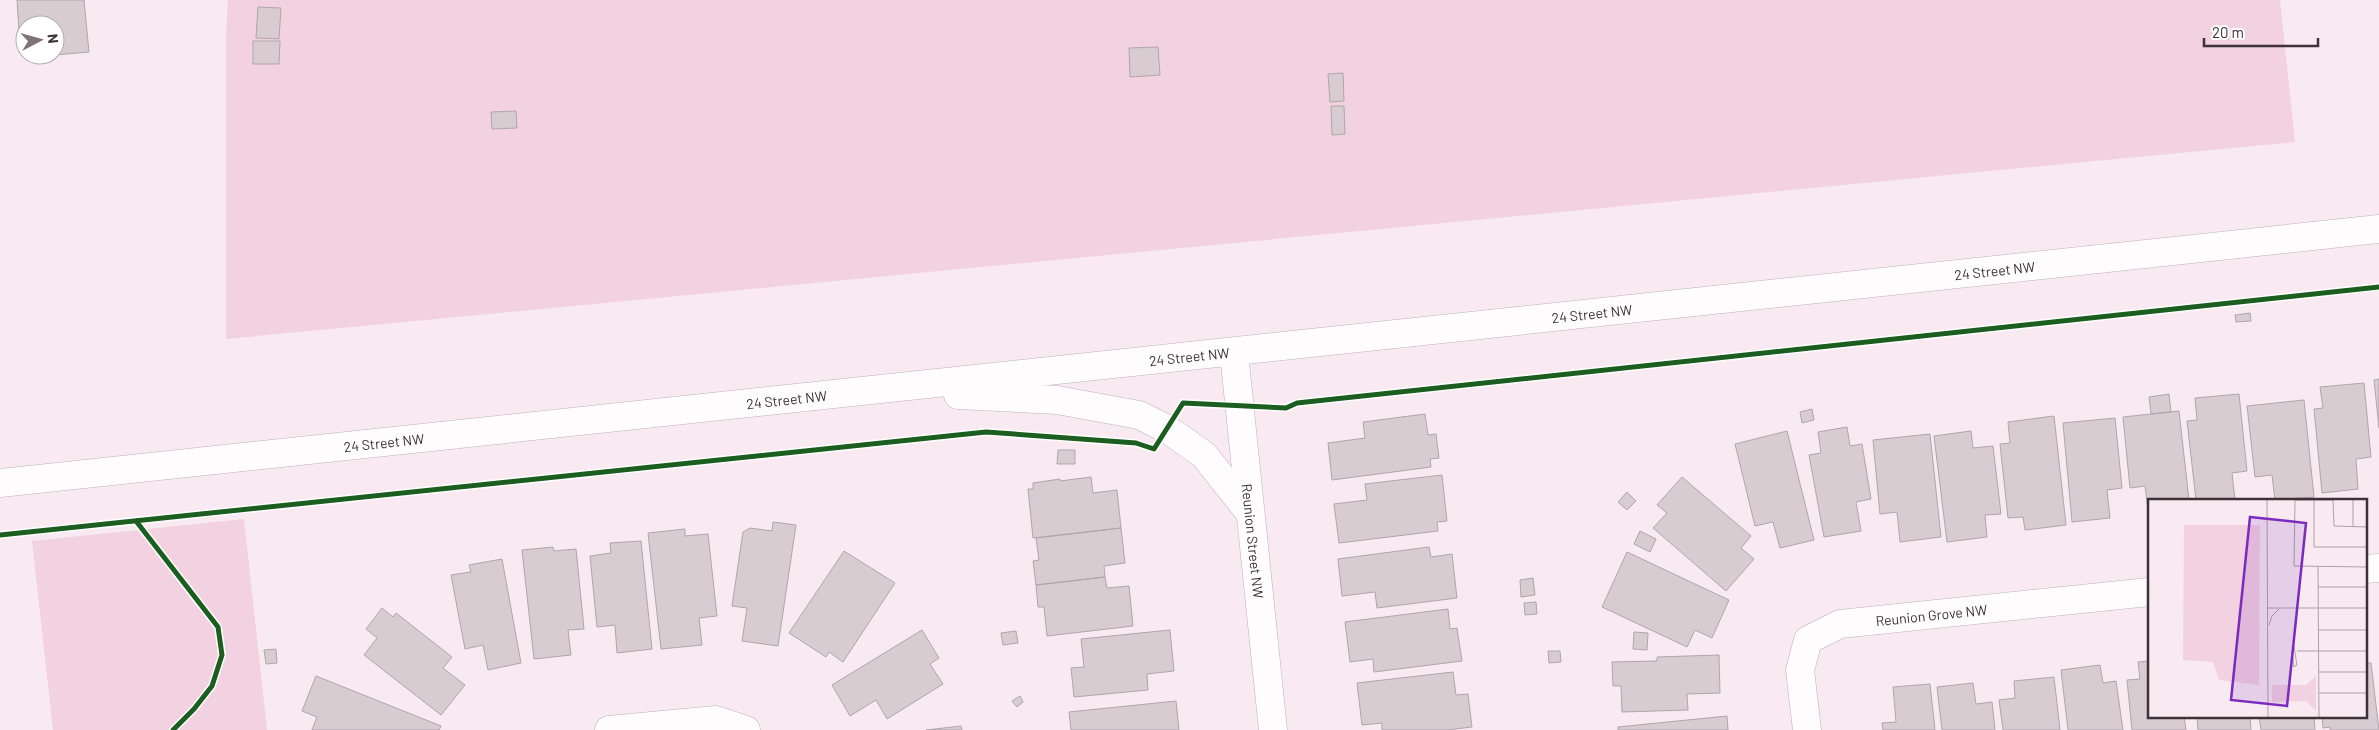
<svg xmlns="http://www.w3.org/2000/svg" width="2379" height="730" font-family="Barlow,sans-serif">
<rect width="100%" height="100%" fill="#f8eaf0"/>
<!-- green -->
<path fill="#f2d2e0" d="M228,0h2052l15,142 -2069,197v-304z
M244,519l23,211h-214l-21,-189z"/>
<!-- building -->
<path fill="#d8ccd1" stroke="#b0a5aa" d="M17,0h67l5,52 -34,3v-30h-30v20l-5,1z
M258,7l23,1 -2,31 -23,-1z
M253,41h27l-1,23h-26z
M1158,47l2,28 -30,2 -1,-29z
M1343,73l1,28 -14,1 -2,-28z
M1331,106h13l1,28 -13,1z
M516,111l1,17 -25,1 -1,-17z
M2250,313l1,8 -15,1 -1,-7z
M2379,379v49l-5,-48z
M2364,383l7,74 -15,2 2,30 -36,4 -8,-84 9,-1 -3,-21z
M2169,394l2,18 -20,2 -2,-17z
M2239,394l8,77 -15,2 3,27h-39l-9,-79 10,-1 -2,-22z
M2304,400l10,97 -39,3 -3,-25 -17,2 -8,-71z
M1812,409l2,11 -12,3 -2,-11z
M2179,411l10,89h-40v17l-4,-31 -15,2 -7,-71z
M1425,414l3,21 8,-1 3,24 -9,1 1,8 -99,13 -4,-37 37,-5 -2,-16z
M2054,416l12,109 -41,5 -2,-13 -15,1 -8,-74 10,-1 -2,-21z
M2115,418l7,70 -15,2 3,28 -38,4 -9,-99z
M1847,427l3,19 12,-2 9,55 -15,3 5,29 -37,6 -15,-82 12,-2 -3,-21z
M1787,431l27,109 -34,8 -7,-26 -18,4 -20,-82z
M1971,431l2,17 20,-2 8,68 -16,1 2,22 -40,5 -13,-106z
M1930,434l11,103 -41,5 -3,-30 -17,2 -7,-74z
M1058,450h17v14h-18z
M1442,475l5,46 -10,1 1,9 -99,12 -5,-39 33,-4 -2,-16z
M1091,477l2,16 24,-3 4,38 -88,10 -5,-49h5v-6l27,-4v2z
M1682,477l69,59 -10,12 13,11 -28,32 -73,-63 14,-15 -10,-8z
M1627,492l9,9 -9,9 -9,-8z
M773,522l23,3 -18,121 -36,-5 5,-33 -15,-2 11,-74 7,-4 22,3z
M1121,528l4,35 -21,3 1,11 -69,8 -3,-24 6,-1 -3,-22z
M685,529v7l23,-2 9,82 -18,2 3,27 -41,4 -13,-116z
M1640,531l16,8 -6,13 -16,-8z
M641,541l11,108 -35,4 -2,-28 -18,2 -7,-71 21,-3 -1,-10z
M553,547l1,4 22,-2 8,80 -16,1 3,25 -37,4 -12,-109z
M1429,547l2,10 21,-3 5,44 -80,10 -2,-16 -33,4 -4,-37z
M844,551l51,32 -52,79 -14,-10 -3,5 -37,-24z
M1627,552l102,48 -17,38 -17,-8 -8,17 -85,-40z
M502,559l19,104 -33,7 -5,-25 -18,4 -14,-74 20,-3 -2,-7z
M1105,577l2,11 22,-2 4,40 -86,10 -3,-29h-6l-2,-22z
M1533,578l2,17 -14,2 -1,-17z
M1536,602l1,12 -12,1 -1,-12z
M382,608l11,9 3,-4 56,44 -9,11 22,17 -24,30 -77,-60 13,-17 -11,-9z
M1448,609l2,20 7,-1 5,33 -88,11 -1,-13 -23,3 -5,-40z
M922,630l17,28 -9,6 13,20 -56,35 -11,-19 -26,16 -18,-31z
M1170,630l4,41 -27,3 1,16 -74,7 -3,-29 13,-1 -3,-28z
M1016,631l2,12 -15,2 -2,-12z
M1634,632l14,1 -1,17 -14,-1z
M276,649l1,14 -11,1 -2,-14z
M1548,651h12l1,11 -12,1z
M1719,655l1,38 -33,1 1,16 -66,2 -1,-26h-8l-1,-24 45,-1v-4z
M2149,661v55h35l2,14h-54l-5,-50 13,-1 -2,-17z
M2365,663h6l8,67h-49v-3l-7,1 -1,-12h43z
M2100,665l3,18 13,-2 7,49h-55l-7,-60z
M1453,672l3,23 12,-1 4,33 -25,3h-65v-7l-20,2 -5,-42z
M316,676l125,50 -2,4h-127l5,-13 -15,-6z
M2054,677l6,53h-57l-4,-30 16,-2 -1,-17z
M1973,683l3,21 16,-2 3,28h-53l-5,-43z
M1930,684l5,46h-52l-1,-7 14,-1 -3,-35z
M1020,696l3,6 -6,5 -5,-6z
M1176,701l3,29h-108l-2,-18z
M1727,716l1,14h-110v-3z
M2197,716h53l1,14h-53z
M2259,716h55l1,14h-54z
M961,726l1,4h-36z"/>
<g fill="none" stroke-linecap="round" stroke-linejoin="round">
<defs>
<g id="minor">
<path id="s1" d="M1234,353l39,377"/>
<path d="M958,395l99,5 82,15 28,14 37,26 46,58"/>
<path id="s2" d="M0,483l2379,-254"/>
<path d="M2365,569l14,-1"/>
<path d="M609,730l107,-10 30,10"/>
<path id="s3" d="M1807,730l-7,-60 8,-30 32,-16 309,-32"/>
</g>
</defs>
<!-- minor casing -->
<use href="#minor" stroke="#bdb2b7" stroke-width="29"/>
<!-- minor -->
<use href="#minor" stroke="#fefcfd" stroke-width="28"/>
<defs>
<path id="cycleway" d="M136,521l82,106 4,28 -10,31 -18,23 -21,21
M0,535l986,-103 150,11 18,6 29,-46 103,5 11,-5 1082,-116"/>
</defs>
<!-- cycleway casing -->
<use href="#cycleway" stroke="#fff" stroke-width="8"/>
<!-- cycleway -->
<use href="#cycleway" stroke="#1b5e20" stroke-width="5"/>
</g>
<g text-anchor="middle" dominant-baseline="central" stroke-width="5" stroke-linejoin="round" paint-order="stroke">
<!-- street labels -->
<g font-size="14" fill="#3e3237" stroke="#fff">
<text stroke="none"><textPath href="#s2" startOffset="2006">24 Street NW</textPath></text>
<text stroke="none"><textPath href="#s2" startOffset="1601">24 Street NW</textPath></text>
<text stroke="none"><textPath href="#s2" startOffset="1196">24 Street NW</textPath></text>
<text stroke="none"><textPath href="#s2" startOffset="791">24 Street NW</textPath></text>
<text stroke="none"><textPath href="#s2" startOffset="386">24 Street NW</textPath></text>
<text stroke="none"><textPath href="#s1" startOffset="189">Reunion Street NW</textPath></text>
<text stroke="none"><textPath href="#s3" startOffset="219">Reunion Grove NW</textPath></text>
</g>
</g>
<!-- overview -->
<g transform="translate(2148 499)">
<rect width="219" height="219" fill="#f8eaf0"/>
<path d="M36,26h76l-1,160 -40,-5 -6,-18 -30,-2zM168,177v35l-10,-10 -34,1v-17h34z" fill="#f2d2e0"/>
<path fill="none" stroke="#aea0a6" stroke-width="1" d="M119,0l1,219M185,0l1,27 33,1M205,0v28M166,1v47h53M185,1h-38l-1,66 73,1M170,68l1,151M170,88h49M120,109h99M121,126l3,-9 7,-7M171,131h48M146,148l3,18 -3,2 -2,-16zM149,152h70M171,173h48M171,194h48"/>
<path fill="#7b2cbf" fill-opacity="0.15" stroke="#7b2cbf" stroke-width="2.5" d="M102,18l56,6 -19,183 -56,-6z"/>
<rect width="219" height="219" fill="none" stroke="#3e3237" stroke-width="2.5"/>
</g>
<!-- north arrow -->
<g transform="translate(40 40) rotate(84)"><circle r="24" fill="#ffffff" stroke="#b2adaf"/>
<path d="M0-4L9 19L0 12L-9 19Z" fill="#7f7278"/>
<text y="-8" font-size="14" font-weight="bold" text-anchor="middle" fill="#3e3237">N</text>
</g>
<!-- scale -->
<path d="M2204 38v8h114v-8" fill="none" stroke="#3e3237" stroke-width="2.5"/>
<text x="2212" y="38" font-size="15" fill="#3e3237" stroke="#ffffff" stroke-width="4" paint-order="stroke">20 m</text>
</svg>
